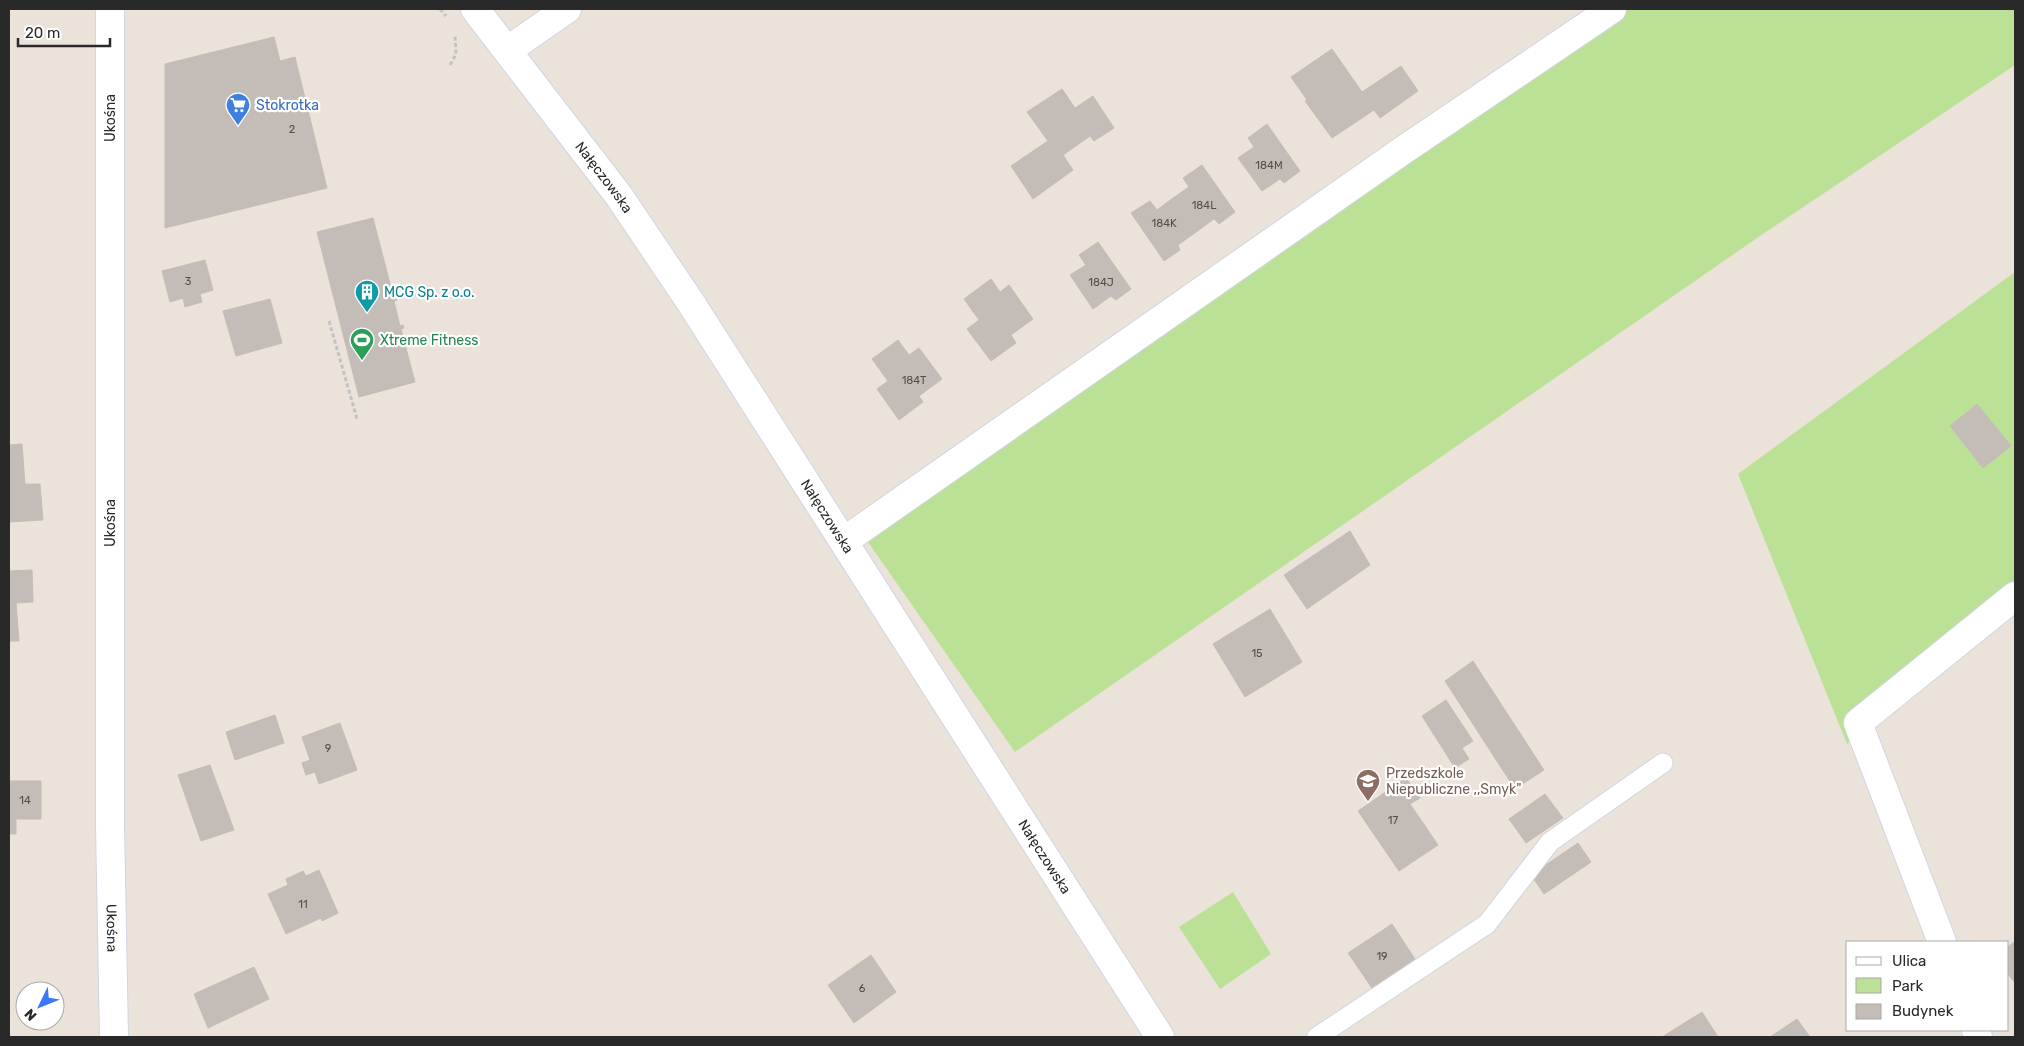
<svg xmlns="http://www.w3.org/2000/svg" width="2024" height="1046" font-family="Rubik,sans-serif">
<rect width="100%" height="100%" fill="#ebe2da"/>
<!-- green -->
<path fill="#bbe197" d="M1611,9h404v56l-258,173 -742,514 -152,-217z
M2015,272v336l-168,136 -109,-270z
M1233,892l38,62 -51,35 -41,-62z"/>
<!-- building -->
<path fill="#c3bcb7" stroke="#c6bdb4" d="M274,37l6,24 15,-4 32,131 -162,40v-164z
M1332,49l30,43 39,-26 17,25 -38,27 -6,-8 -42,28 -27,-37 2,-1 -16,-23z
M1062,89l13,19 18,-12 21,32 -20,13 -4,-5 -27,19 10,15 -40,29 -22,-33 37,-25 -21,-29z
M1267,124l33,47 -16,12 -4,-4 -18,12 -24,-33 16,-11 -6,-9z
M1202,165l33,47 -16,12 -5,-5 -18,13 -23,-34 16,-11 -6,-9z
M1173,198l23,34 -18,13 2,5 -16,11 -33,-48 19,-12 7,9z
M373,218l21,81 2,-1 1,2 -3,1 6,25 3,-1 1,3 -3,1 14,53 -56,15 -42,-165z
M1098,242l33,47 -15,11 -5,-4 -18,13 -23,-34 16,-10 -7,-10z
M205,260l8,30 -13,4 2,8 -17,5 -2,-9 -13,4 -8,-31z
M991,279l9,13 9,-7 24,34 -22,16 5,8 -25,18 -24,-32 12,-9 -15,-21z
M270,299l12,44 -46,13 -13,-45z
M898,340l11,15 10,-7 23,31 -23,17 4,6 -24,18 -22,-31 11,-8 -16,-22z
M1977,404l34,42 -28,22 -33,-42z
M22,444l3,40h15l3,36 -34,2v-77z
M1350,531l20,34 -63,44 -23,-34z
M32,570l1,32 -17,1 3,38h-10v-70z
M1270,609l32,53 -57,35 -32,-53z
M1473,661l71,109 -29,19 -70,-108z
M1446,700l27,41 -11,7 7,11 -14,9 -33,-52z
M275,715l9,28 -49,17 -9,-28z
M340,723l17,47 -38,14 -4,-12 -9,3 -4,-12 8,-3 -8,-23z
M210,765l24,65 -33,11 -23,-66z
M1406,778l14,20 -10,6 28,41 -39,26 -41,-60z
M9,781h32v38h-25v15h-7z
M1545,794l18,24 -37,25 -17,-24z
M1578,843l13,19 -47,32 -13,-19z
M319,870l19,43 -16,8 -1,-3 -35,16 -18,-40 20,-9 -2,-6 17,-8 3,5z
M1392,924l23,35 -43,29 -24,-35z
M2015,941v42l-7,-9v-27z
M871,955l25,37 -42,31 -26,-38z
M254,967l15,32 -61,29 -14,-34z
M1702,1012l16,25h-56z
M1797,1019l13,18h-40z"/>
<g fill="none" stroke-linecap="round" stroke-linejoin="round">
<defs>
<path id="lane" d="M1317,1037l170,-113 63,-82 113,-79"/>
<g id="street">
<path id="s1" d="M110,9v816l4,212"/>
<path d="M508,50l59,-41"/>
<path d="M844,541l558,-390 210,-142"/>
<path d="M1942,942l-84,-219 157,-127"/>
<path d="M1976,1030l2,7"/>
</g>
<g id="secondary">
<path id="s2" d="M475,9l144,187 72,107 469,734"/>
</g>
</defs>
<!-- lane casing -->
<use href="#lane" stroke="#d0d6e2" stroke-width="21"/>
<!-- street casing -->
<use href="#street" stroke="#d0d6e2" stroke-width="30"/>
<!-- secondary casing -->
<use href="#secondary" stroke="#d0d6e2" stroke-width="30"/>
<!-- path -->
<path stroke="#c3c3c3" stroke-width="3" stroke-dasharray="4 2.5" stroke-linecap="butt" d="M440,9l6,7
M450,65l6,-11 -1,-19
M329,321l28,98"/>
<!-- lane -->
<use href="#lane" stroke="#fff" stroke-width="19"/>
<!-- street -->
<use href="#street" stroke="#fff" stroke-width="28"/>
<!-- secondary -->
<use href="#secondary" stroke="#fff" stroke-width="28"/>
</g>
<!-- icons -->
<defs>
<symbol id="supermarket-pin" viewBox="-11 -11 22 30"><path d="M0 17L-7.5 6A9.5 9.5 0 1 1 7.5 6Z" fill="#3f7fe0" stroke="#fff"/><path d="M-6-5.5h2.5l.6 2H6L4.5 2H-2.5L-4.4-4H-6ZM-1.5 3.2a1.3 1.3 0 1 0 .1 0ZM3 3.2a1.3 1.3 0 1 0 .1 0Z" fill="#fff"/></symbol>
<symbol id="building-pin" viewBox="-11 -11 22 30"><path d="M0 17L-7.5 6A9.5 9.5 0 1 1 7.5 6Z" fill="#0f9aa8" stroke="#fff"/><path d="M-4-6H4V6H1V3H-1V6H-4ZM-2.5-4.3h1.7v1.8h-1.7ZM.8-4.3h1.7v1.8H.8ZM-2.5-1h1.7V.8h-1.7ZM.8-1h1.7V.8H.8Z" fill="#fff"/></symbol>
<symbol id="stadium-pin" viewBox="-11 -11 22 30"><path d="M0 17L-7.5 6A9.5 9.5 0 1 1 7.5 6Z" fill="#2e9e5b" stroke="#fff"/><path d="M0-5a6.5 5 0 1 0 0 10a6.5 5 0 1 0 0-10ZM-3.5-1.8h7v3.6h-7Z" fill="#fff"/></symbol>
<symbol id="school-pin" viewBox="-11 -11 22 30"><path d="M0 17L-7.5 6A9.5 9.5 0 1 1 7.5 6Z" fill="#8d6e63" stroke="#fff"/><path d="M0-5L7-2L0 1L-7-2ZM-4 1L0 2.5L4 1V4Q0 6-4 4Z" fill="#fff"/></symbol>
</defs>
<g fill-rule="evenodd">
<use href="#supermarket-pin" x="224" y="91" width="28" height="38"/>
<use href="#building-pin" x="353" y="278" width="28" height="38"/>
<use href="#stadium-pin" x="348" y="326" width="28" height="38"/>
<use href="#school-pin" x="1354" y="767" width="28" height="38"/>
</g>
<g text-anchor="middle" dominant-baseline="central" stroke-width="4.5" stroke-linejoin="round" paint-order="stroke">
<!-- number labels -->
<g font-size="11" fill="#504e4c">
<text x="292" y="129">2</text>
<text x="1269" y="165">184M</text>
<text x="1204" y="205">184L</text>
<text x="1164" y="223">184K</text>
<text x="188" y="281">3</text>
<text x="1101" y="282">184J</text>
<text x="914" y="380">184T</text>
<text x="1257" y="653">15</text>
<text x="328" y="748">9</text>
<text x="25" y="800">14</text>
<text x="1393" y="820">17</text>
<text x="303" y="904">11</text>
<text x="1382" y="956">19</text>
<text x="862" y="988">6</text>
</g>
<!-- shop labels -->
<g font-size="14" fill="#366cbe" stroke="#fff" text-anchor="start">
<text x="256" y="105">Stokrotka</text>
</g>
<!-- street labels -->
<g font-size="14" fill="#292929" stroke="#fff">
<text transform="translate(110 118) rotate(-90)">Ukośna</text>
<text stroke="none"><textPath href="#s2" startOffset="212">Nałęczowska</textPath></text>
<text stroke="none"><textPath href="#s2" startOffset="618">Nałęczowska</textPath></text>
<text transform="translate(110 523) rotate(-90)">Ukośna</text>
<text stroke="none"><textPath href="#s2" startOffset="1022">Nałęczowska</textPath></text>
<text stroke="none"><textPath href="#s1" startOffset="919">Ukośna</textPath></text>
</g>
<!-- culture labels -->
<g font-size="14" fill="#0d838f" stroke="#fff" text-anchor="start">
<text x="384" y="292">MCG Sp. z o.o.</text>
</g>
<!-- leisure labels -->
<g font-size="14" fill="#27864d" stroke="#fff" text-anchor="start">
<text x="380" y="340">Xtreme Fitness</text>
</g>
<!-- education labels -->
<g font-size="14" fill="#785e54" stroke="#fff" text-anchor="start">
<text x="1386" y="773">Przedszkole<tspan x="1386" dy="16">Niepubliczne ,,Smyk"</tspan></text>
</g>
</g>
<!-- border -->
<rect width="2024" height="1046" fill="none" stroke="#292929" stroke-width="20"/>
<!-- legend -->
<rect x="1846" y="941" width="162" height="90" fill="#ffffff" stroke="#a9a9a9"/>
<rect x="1856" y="957" width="25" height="8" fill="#ffffff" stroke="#a9a9a9"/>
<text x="1892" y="966" font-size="15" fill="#292929">Ulica</text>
<rect x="1856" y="978" width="25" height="15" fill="#bbe197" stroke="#a9a9a9"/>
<text x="1892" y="991" font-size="15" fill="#292929">Park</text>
<rect x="1856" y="1004" width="25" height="15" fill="#c3bcb7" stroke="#a9a9a9"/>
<text x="1892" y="1016" font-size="15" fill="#292929">Budynek</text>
<!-- north arrow -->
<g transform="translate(40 1006) rotate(227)"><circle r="24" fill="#ffffff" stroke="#a9a9a9"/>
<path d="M0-4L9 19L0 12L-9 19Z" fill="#3b78f7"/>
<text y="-8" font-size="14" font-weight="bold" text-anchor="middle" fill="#292929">N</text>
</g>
<!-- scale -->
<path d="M18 38v8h92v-8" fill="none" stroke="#292929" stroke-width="2.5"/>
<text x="25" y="38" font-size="15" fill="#292929" stroke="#ffffff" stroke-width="4" paint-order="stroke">20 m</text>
</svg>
